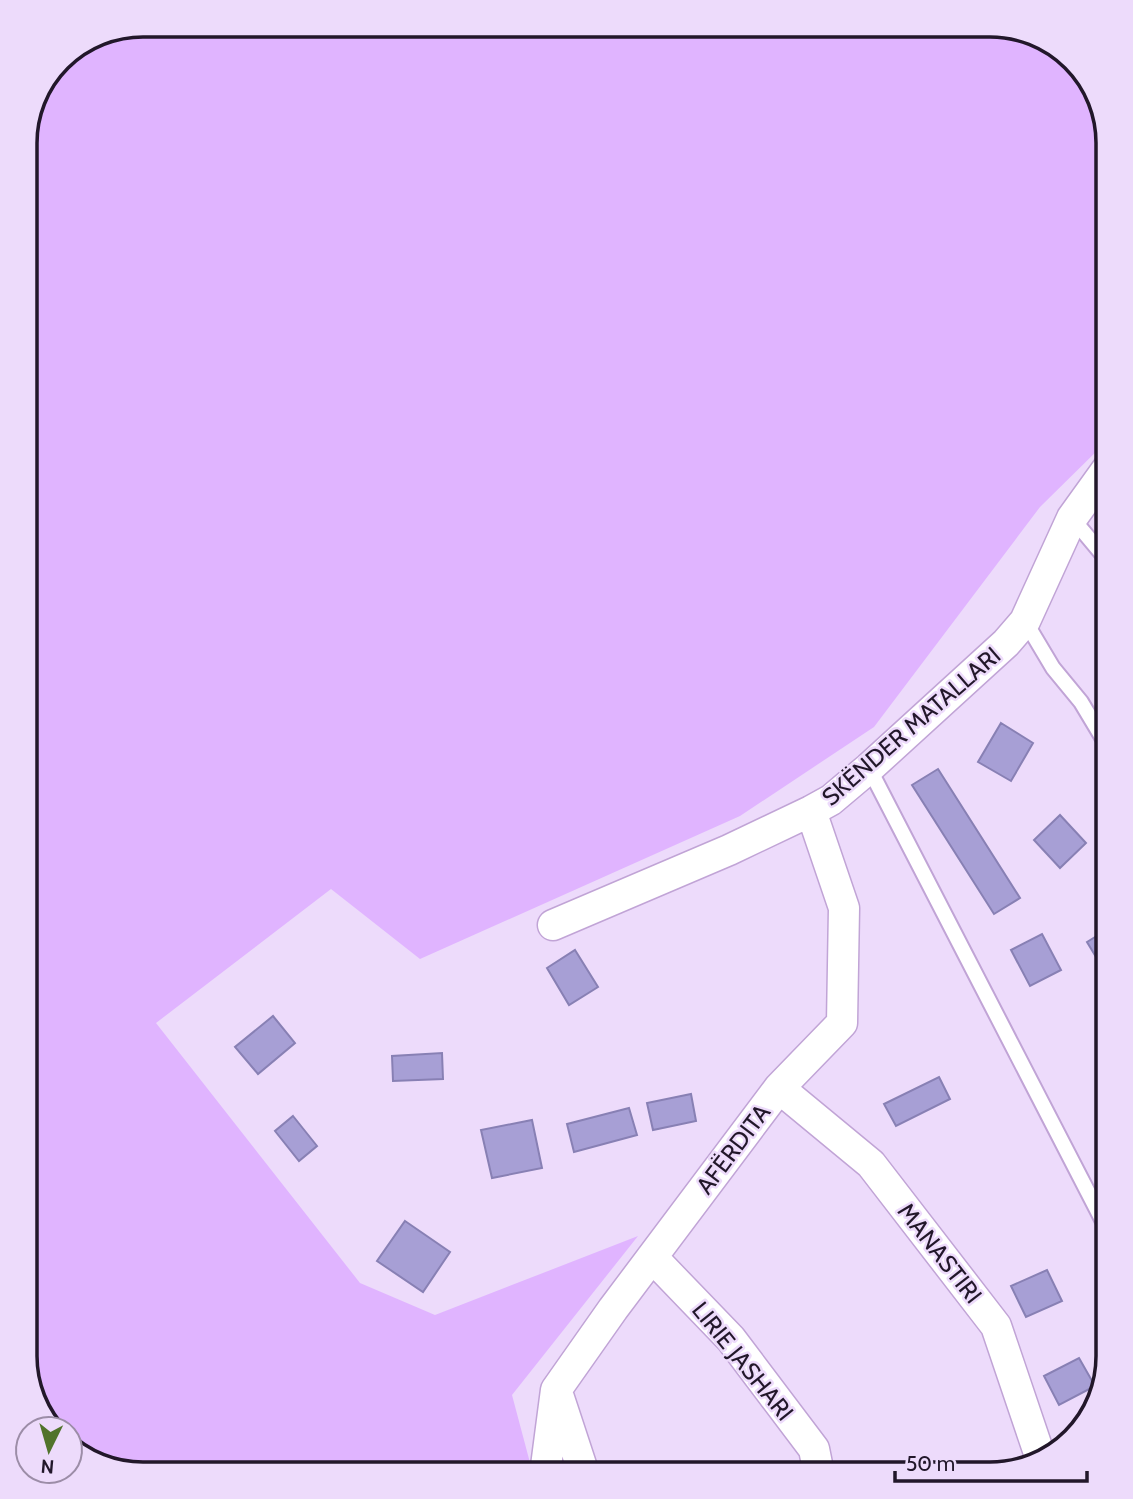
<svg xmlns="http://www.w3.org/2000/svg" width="1133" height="1499" font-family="Cabin,sans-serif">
<rect width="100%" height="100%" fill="#eddbfb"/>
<!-- green -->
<path fill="#e0b4ff" d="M143,25h855l52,16 39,36 19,66v297l-68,67 -166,220 -134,89 -320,143 -89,-70 -175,134 204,260 75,32 203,-79 -126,159 21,79h-398l-51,-15 -14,-13v-17h-18l-8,-7 -19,-66v-1221l12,-45 27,-36z"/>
<!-- building -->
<path fill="#a79fd5" stroke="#8880b4" stroke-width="2" d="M1001,723l32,20 -22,38 -33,-19z
M938,769l82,129 -26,16 -82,-129z
M1060,815l26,28 -26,25 -26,-28z
M1108,929v28l-9,5 -12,-20z
M1042,934l19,36 -31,16 -19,-36z
M575,950l23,37 -29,18 -22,-37z
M273,1016l22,27 -37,31 -23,-27z
M442,1053l1,26 -50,2 -1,-25z
M939,1077l11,22 -54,27 -12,-22z
M691,1094l5,27 -43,9 -6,-27z
M629,1108l8,27 -63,17 -7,-28z
M293,1116l24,30 -18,15 -24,-30z
M532,1120l10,48 -50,10 -11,-48z
M405,1221l45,31 -27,40 -46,-31z
M1047,1270l15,31 -36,16 -15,-31z
M1079,1358l16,28 -36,19 -15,-29z"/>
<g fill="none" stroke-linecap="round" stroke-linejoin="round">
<defs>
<path id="lane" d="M1072,518l36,43
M1025,621l28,47 28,34 27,45
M869,768l239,463"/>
<path id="street" d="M553,925l176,-75 82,-39 20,-11 38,-32 137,-125 19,-22 47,-103 36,-50
M779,1088l92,76 125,162 45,133
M652,1257l79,82 83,110 5,25
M559,1398l25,76
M545,1474l11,-84 57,-81 166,-221 63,-65 2,-115 -33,-97"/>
</defs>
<!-- lane casing -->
<use href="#lane" stroke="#c1a4d6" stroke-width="18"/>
<!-- street casing -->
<use href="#street" stroke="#c1a4d6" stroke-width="33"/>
<!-- lane -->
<use href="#lane" stroke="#fff" stroke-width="14"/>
<!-- street -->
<use href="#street" stroke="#fff" stroke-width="30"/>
</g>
<g text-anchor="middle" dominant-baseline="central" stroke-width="5" stroke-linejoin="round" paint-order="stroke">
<!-- street labels -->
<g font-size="24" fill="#22172a" stroke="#eddbfb">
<text transform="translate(911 726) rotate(-41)">SKËNDER MATALLARI</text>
<text transform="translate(733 1149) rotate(-53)">AFËRDITA</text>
<text transform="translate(940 1253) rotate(52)">MANASTIRI</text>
<text transform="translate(743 1361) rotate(51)">LIRIE JASHARI</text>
</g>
</g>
<!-- crop -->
<path d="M0 0H1133V1499H0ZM143 37H990A106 106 0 0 1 1096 143V1356A106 106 0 0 1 990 1462H143A106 106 0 0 1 37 1356V143A106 106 0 0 1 143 37Z" fill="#eddbfb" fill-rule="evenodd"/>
<path fill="none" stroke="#22172a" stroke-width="3.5" d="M143 37H990A106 106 0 0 1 1096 143V1356A106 106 0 0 1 990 1462H143A106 106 0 0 1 37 1356V143A106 106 0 0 1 143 37Z"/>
<!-- north arrow -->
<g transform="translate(49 1450) rotate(185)"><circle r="33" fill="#eddbfb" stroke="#9c8da7" stroke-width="2"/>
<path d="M0-5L12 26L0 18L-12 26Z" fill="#51732b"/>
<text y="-10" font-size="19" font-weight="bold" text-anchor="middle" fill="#22172a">N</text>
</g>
<!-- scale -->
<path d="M895 1471v10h192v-10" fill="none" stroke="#22172a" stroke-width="3.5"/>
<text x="906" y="1471" font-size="21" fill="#22172a" stroke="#eddbfb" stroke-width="5" paint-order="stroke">50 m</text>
</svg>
